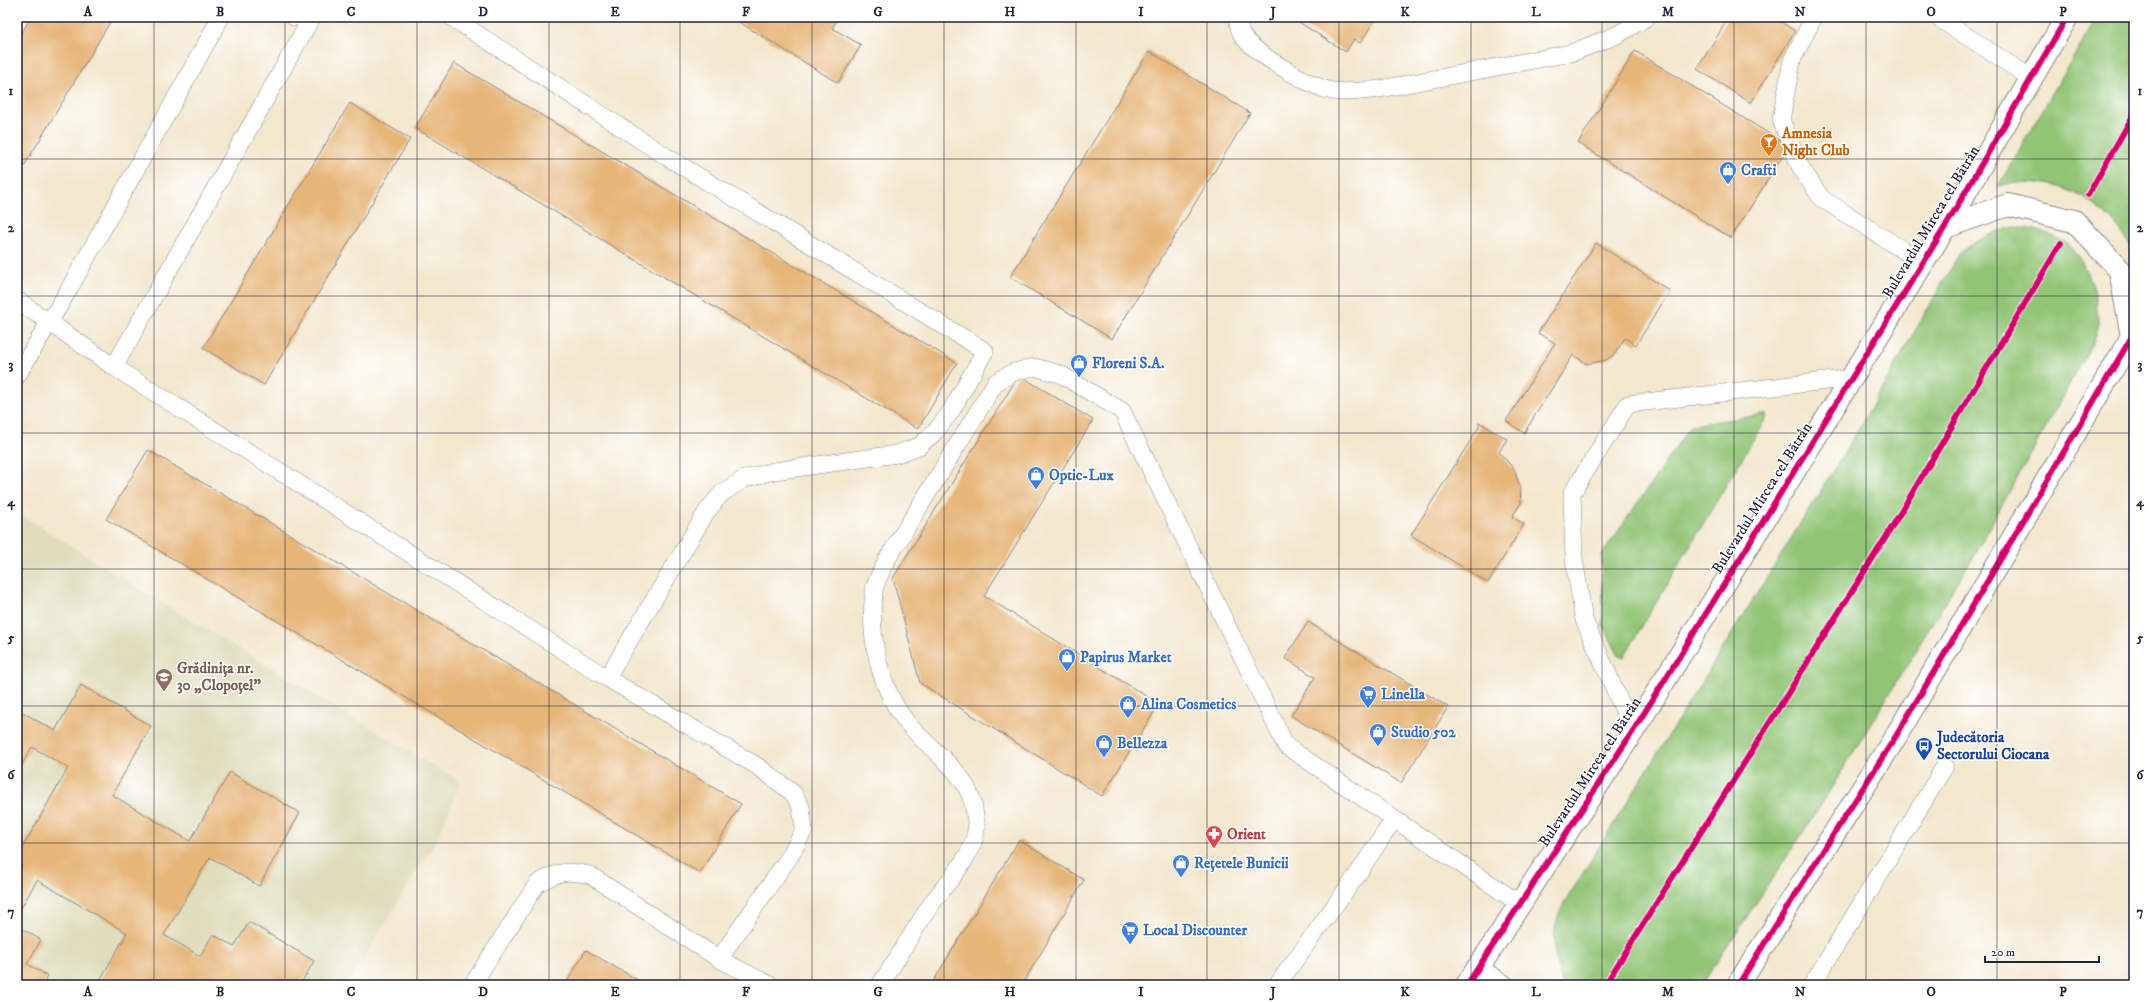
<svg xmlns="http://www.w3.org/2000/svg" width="2151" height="1002" font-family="'IM FELL DW Pica',serif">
<rect width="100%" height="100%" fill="#fff"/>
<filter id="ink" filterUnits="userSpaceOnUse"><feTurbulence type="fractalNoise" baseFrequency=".025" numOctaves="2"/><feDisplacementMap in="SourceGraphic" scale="8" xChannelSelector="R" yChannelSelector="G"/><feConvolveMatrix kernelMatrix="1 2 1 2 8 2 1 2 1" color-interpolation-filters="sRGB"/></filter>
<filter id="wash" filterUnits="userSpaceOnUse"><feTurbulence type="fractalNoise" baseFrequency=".012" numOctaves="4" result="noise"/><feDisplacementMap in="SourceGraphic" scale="16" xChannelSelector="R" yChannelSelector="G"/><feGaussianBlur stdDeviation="0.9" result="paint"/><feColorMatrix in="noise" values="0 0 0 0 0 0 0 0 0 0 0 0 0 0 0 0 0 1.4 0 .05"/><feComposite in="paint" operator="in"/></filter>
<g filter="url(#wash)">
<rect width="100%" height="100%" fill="#f3e7ce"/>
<!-- built -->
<path fill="#dfddbb" d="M17,512l145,91 299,179 -24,57 -90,146h-330z"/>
<!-- green -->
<path fill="#91c475" stroke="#5a7358" d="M2097,17h37v235c-28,-51 -77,-80 -136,-66z
M2015,227c19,2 38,6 54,19 18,16 29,53 29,76 0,8 -5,16 -7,24l-118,211 -152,248 -114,172 -8,8h-135c-9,-17 -12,-44 -8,-63 2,-7 6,-14 9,-20l288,-463 106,-185c17,-14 34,-22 56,-27z
M1761,415h7l-145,243 -4,-2 -16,-31 -1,-70 89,-130z"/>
<g id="blocks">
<!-- building -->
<path fill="#e6b578" d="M31,17h82l-96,161v-137z
M731,17h108l-7,11 29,17 -23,38z
M1291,17h86l-17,26 -6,-4 -8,13z
M1729,17h44l22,14 -44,72 -54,-34z
M1149,51l101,62 -138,226 -102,-62z
M1635,51l154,95 -58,92 -153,-95z
M454,63l503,300 -39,66 -503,-301z
M350,103l60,36 -146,246 -61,-37z
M1596,243l74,48 -34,54 -11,-7 -10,16 -9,6 -19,4 -14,-9 -49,78 -18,-12 49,-78 -17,-10z
M1019,375l74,45 -109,176 175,108 -57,92 -182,-113 -27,-105z
M1479,422l28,17 -8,13 15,17 6,18 1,16 -9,14 12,7 -36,59 -77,-48 68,-108z
M148,450l593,354 -41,69 -594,-354z
M1308,622l140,85 -47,76 -110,-67 24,-39 -30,-19z
M81,685l70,41 -39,69 78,46 40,-69 70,41 -41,73 -49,-29 -46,78 36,21 13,-22 21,13 15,-25 65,39 -14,24h-102l-8,-4 -2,4h-91l30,-52 -90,-53 -20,35v-67l4,2 47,-82 -36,-21 -15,26v-64l38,22z
M1019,840l65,40 -62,105h-91z
M17,926l24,14 -14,24 21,12 -5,9h-26z
M586,950l60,35h-81z"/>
</g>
</g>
<g filter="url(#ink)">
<use href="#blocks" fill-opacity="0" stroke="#8a8484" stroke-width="1"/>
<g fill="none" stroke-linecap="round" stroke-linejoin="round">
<defs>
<path id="lane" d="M294,17h4
M451,17l216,140 318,194 -34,60 -14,19 -18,16 -22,8 -123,17 -30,8 -22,14 -15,18 -100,167
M1237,17c1,5 2,13 5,18 11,18 69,52 90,56 17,2 32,0 48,-2l191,-36 46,-18 30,-18
M1814,17l-22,43 -11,60 19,46 21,32 102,65
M1937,17l94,61
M17,300l97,67 493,311 150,88 36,27 8,14 3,23 -14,26 -71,103
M114,367l198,-350
M17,376l51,-85 153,-274
M1633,731l-49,-111 -10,-61 -2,-66 56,-89 224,-26
M472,985l65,-101c21,-13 30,-14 53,-9l129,84 51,26
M880,985c18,-27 34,-55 52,-82 16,-22 40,-45 44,-72 1,-4 0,-10 -1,-15 -3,-43 -40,-60 -65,-90 -30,-34 -42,-90 -36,-134 1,-10 8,-21 12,-31l110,-179 18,-10 20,-5 26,7 62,37 164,335 234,158
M1277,985l80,-110 37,-56
M1812,985l133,-219"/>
<path id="primary" d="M1945,227l63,-22 66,16 46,49 12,67
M1477,969l25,16
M1467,985l166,-254 105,-169 207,-335 122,-210
M1738,985l158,-249 238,-403"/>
</defs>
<!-- lane casing -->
<use href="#lane" stroke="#8a8484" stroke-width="18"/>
<!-- primary casing -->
<use href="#primary" stroke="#8a8484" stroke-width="24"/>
<!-- lane -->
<use href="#lane" stroke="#fff" stroke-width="17"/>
<!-- primary -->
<use href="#primary" stroke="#fff" stroke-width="22"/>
<defs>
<path id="cycleway" d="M2088,195l46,-81
M1467,985l166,-254 105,-169 207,-335 122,-210
M1605,985l281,-448 175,-294
M1738,985l158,-249 238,-403"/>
</defs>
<!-- cycleway casing -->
<use href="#cycleway" stroke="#fff" stroke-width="8"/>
<!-- cycleway -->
<use href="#cycleway" stroke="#d6006c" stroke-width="6"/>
</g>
</g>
<!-- grid -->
<path fill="none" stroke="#22223b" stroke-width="1" stroke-opacity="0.55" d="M154,17v968M285,17v968M417,17v968M549,17v968M680,17v968M812,17v968M944,17v968M1076,17v968M1207,17v968M1339,17v968M1471,17v968M1602,17v968M1734,17v968M1866,17v968M1997,17v968M17,159h2117M17,296h2117M17,433h2117M17,569h2117M17,706h2117M17,843h2117"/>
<!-- icons -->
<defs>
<symbol id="bar-pin" viewBox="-11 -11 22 30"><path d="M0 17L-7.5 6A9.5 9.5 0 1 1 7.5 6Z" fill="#e8710a" stroke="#fff"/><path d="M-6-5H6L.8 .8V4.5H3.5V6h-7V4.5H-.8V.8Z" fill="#fff"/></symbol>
<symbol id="shop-pin" viewBox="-11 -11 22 30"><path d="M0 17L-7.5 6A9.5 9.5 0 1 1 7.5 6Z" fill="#3f7fe0" stroke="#fff"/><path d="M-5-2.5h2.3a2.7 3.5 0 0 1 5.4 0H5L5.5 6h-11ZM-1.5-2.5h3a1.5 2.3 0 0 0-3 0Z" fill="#fff"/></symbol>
<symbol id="school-pin" viewBox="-11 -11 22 30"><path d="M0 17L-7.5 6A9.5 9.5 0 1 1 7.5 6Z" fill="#8d6e63" stroke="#fff"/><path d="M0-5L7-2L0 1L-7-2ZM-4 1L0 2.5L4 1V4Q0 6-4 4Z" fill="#fff"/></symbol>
<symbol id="supermarket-pin" viewBox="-11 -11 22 30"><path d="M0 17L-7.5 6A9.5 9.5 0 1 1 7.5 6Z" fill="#3f7fe0" stroke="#fff"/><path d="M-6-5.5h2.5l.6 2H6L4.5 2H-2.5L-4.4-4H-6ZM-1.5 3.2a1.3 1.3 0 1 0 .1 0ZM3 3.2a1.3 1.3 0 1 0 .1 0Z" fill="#fff"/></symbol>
<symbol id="bus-pin" viewBox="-11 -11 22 30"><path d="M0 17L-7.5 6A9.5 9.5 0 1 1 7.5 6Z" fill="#1a4fb4" stroke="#fff"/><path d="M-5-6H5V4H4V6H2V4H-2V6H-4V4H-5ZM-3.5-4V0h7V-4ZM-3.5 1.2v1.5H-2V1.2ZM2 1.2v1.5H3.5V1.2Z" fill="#fff"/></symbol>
<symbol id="pharmacy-pin" viewBox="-11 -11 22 30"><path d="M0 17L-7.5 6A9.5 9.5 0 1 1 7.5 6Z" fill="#e0444e" stroke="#fff"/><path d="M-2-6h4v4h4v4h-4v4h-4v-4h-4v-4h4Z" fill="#fff"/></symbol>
</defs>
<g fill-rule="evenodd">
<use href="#bar-pin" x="1759" y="132" width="20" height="27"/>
<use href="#shop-pin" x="1718" y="160" width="20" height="27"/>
<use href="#shop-pin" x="1069" y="353" width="20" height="27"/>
<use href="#shop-pin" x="1026" y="465" width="20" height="27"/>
<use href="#shop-pin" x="1057" y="647" width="20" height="27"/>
<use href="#school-pin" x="154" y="667" width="20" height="27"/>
<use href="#supermarket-pin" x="1358" y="684" width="20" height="27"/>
<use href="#shop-pin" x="1118" y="694" width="20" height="27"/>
<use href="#shop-pin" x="1368" y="722" width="20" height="27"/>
<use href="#shop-pin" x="1094" y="733" width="20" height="27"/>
<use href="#bus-pin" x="1914" y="736" width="20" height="27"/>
<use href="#pharmacy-pin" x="1204" y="824" width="20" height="27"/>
<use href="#shop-pin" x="1171" y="853" width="20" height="27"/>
<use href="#supermarket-pin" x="1120" y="920" width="20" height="27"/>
</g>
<g text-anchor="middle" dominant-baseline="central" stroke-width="3" stroke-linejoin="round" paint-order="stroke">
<!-- food labels -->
<g font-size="15" font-weight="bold" fill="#c56008" stroke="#fff" text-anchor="start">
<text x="1782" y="133">Amnesia<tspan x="1782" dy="17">Night Club</tspan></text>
</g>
<!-- shop labels -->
<g font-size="15" font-weight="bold" fill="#366cbe" stroke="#fff" text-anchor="start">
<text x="1741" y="170">Crafti</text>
<text x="1092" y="363">Floreni S.A.</text>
<text x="1049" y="475">Optic-Lux</text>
<text x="1080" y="657">Papirus Market</text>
<text x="1381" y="694">Linella</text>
<text x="1141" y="704">Alina Cosmetics</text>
<text x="1391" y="732">Studio 502</text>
<text x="1117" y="743">Bellezza</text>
<text x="1194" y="863">Rețetele Bunicii</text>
<text x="1143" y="930">Local Discounter</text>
</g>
<!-- street labels -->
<g font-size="15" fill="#22223b" stroke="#fff">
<text transform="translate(1931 222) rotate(-59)">Bulevardul Mircea cel Bătrân</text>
<text transform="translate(1762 498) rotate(-58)">Bulevardul Mircea cel Bătrân</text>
<text transform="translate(1590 772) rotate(-57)">Bulevardul Mircea cel Bătrân</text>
</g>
<!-- education labels -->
<g font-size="15" font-weight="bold" fill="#785e54" stroke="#fff" text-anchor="start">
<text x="177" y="668">Grădinița nr.<tspan x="177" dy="17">30 „Clopoțel”</tspan></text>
</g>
<!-- transit labels -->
<g font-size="15" font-weight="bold" fill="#164399" stroke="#fff" text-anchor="start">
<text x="1937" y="737">Judecătoria<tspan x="1937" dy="17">Sectorului Ciocana</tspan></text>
</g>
<!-- health labels -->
<g font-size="15" font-weight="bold" fill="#be3a42" stroke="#fff" text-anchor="start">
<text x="1227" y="834">Orient</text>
</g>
</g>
<!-- margin -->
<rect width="2151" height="1002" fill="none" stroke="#fff" stroke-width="44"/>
<!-- scale -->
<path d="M1985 956v6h114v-6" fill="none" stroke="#22223b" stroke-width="2"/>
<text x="1991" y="956" font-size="12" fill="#22223b" stroke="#ffffff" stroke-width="3" paint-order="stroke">20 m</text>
<rect x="22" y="22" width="2107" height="958" fill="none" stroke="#22223b" stroke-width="1.5"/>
<g font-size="13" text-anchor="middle" font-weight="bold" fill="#22223b">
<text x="88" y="16">A</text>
<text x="220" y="16">B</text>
<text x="351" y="16">C</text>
<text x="483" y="16">D</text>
<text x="615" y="16">E</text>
<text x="746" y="16">F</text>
<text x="878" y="16">G</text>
<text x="1010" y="16">H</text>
<text x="1141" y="16">I</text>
<text x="1273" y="16">J</text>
<text x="1405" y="16">K</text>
<text x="1536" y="16">L</text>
<text x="1668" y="16">M</text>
<text x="1800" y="16">N</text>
<text x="1931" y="16">O</text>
<text x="2063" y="16">P</text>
<text x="11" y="95">1</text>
<text x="2140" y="95">1</text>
<text x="11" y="232">2</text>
<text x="2140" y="232">2</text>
<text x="11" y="369">3</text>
<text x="2140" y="369">3</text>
<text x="11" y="506">4</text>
<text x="2140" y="506">4</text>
<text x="11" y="642">5</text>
<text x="2140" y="642">5</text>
<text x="11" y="779">6</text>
<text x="2140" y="779">6</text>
<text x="11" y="916">7</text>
<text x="2140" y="916">7</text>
<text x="88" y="996">A</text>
<text x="220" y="996">B</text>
<text x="351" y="996">C</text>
<text x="483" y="996">D</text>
<text x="615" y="996">E</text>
<text x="746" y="996">F</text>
<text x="878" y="996">G</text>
<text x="1010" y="996">H</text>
<text x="1141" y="996">I</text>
<text x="1273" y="996">J</text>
<text x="1405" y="996">K</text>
<text x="1536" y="996">L</text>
<text x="1668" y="996">M</text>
<text x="1800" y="996">N</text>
<text x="1931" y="996">O</text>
<text x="2063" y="996">P</text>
</g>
</svg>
